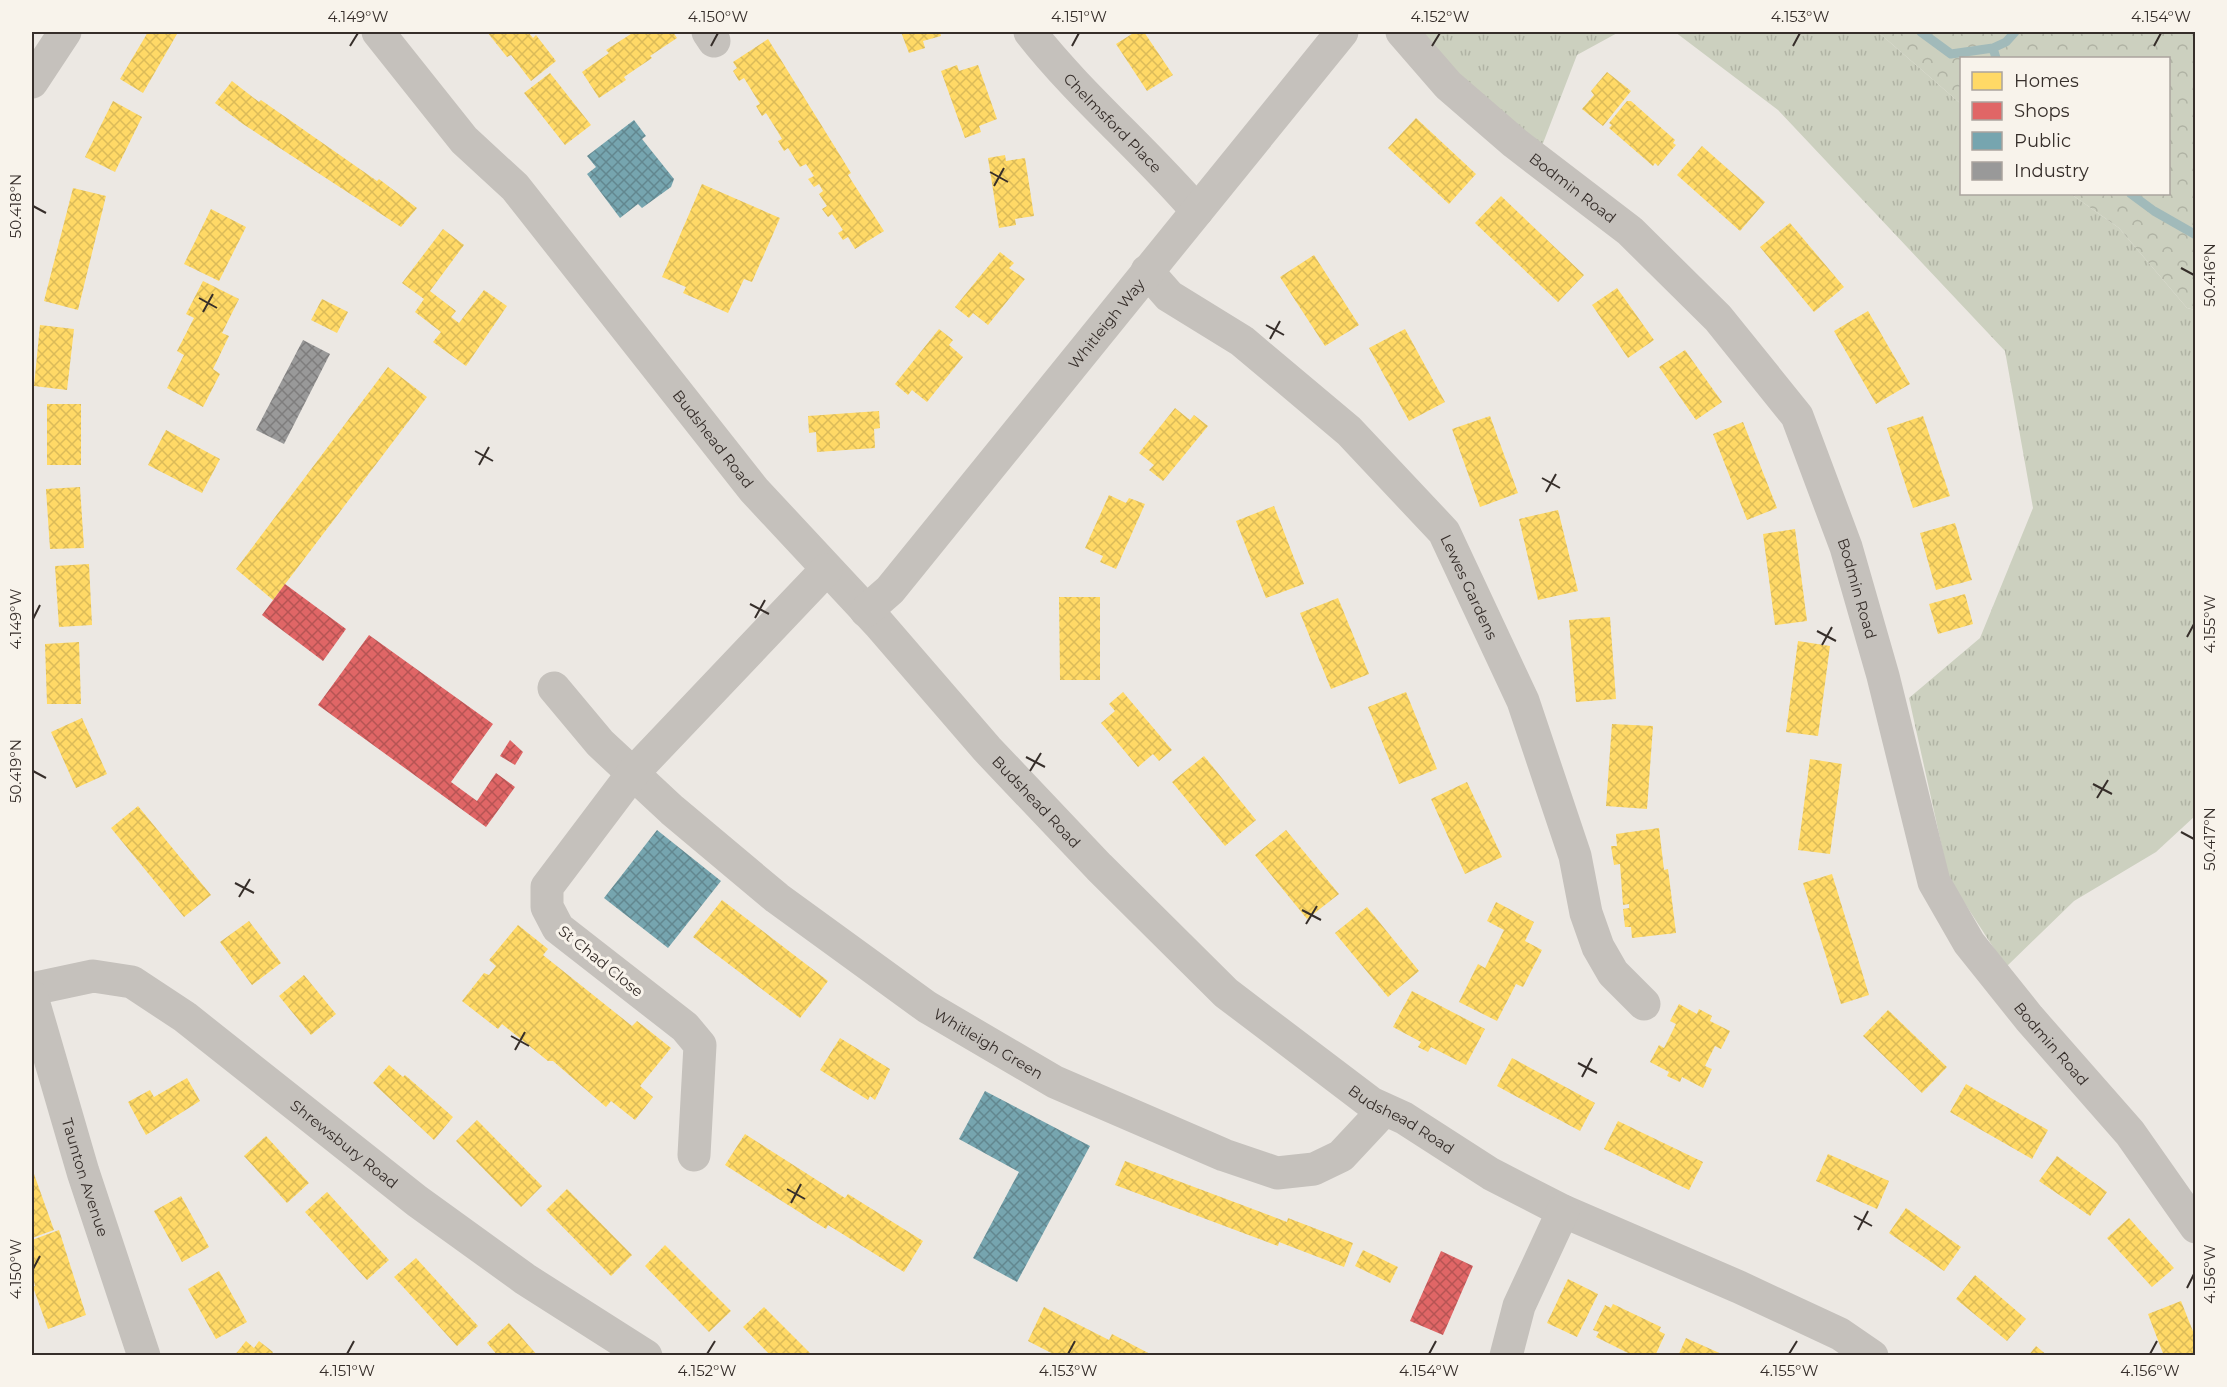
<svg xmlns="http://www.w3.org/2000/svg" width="2227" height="1387" font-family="Montserrat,sans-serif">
<defs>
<pattern id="grass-tufts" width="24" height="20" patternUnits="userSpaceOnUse" patternTransform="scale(1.5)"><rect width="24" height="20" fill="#ccd0bf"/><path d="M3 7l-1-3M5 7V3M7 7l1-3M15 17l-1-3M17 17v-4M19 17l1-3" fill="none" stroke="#b0b3a4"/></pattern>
<pattern id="forest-crowns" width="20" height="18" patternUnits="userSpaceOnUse" patternTransform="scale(1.5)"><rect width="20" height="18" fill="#ccd0bf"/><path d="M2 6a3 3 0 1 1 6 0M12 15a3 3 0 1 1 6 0" fill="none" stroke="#b0b3a4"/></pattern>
<pattern id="homes-cross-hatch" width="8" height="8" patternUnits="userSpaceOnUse" patternTransform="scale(1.5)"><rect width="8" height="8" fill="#ffd966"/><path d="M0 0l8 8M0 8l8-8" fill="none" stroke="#dbbb59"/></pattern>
<pattern id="shops-cross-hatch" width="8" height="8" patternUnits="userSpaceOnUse" patternTransform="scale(1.5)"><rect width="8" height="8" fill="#e06666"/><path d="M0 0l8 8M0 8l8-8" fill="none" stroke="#b65454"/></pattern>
<pattern id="public-cross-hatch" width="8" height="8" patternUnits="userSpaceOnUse" patternTransform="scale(1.5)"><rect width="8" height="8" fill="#76a5af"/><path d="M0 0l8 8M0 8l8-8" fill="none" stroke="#62878f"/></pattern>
<pattern id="industry-cross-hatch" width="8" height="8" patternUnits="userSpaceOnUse" patternTransform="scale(1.5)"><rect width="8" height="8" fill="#999"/><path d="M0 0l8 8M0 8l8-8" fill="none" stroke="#7e7d7d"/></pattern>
</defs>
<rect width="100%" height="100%" fill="#ece8e3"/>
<!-- grass -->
<path fill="url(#grass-tufts)" d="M1409,32h210l-42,23 -37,96z
M1675,32h203l83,72 1,90h109l48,34 68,80 8,2v506l-39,36 -82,49 -68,66 -57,-88 -40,-181 71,-60 53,-130 -28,-157 -227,-241z"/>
<!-- forest -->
<path fill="url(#forest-crowns)" d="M1878,32h317v278l-8,-2 -68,-80 -48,-34h97v-136h-206l-1,46z"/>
<!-- homes -->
<path fill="url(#homes-cross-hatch)" d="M148,32h24l5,2 -34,59 -23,-14z
M487,32h41l5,6 3,-3 20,26 -25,20 -20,-26 -4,2z
M634,32h39l4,6 -27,18 2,2 -28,19 2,3 -27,18 -17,-26 27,-19 -3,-3z
M901,32h39l1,4 -18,5 2,7 -16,5z
M1135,32h9l29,43 -26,16 -31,-47z
M768,39l83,134 -3,2 36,56 -29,18 -7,-12 -5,3 -5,-7 5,-3 -11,-16 -4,3 -6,-8 5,-3 -8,-12 4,-3 -4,-7 -5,3 -6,-8 6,-3 -8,-12 -6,3 -12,-19 -4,3 -6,-10 4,-2 -4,-7 -12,-19 -4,3 -6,-10 4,-2 -16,-26 -5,3 -6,-10 4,-3 -4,-6z
M957,65l2,6 19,-6 19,54 -18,7 2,6 -16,6 -24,-67z
M1607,72l24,19 -28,35 -21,-17 12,-14 -3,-4z
M550,73l41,52 -26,20 -41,-52z
M232,81l27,21 2,-2 116,81 2,-2 38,29 -16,19 -158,-103 -28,-21z
M113,101l29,16 -27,55 -30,-15z
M1627,101h4l44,39 -2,3 3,2 -18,21 -3,-3 -2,3 -44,-38 3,-3 -3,-2z
M1416,118l60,56 -27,30 -61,-56z
M1702,146l63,56 -25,29 -63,-56z
M1005,155l1,6 19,-3 9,58 -19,3 1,6 -17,3 -11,-70z
M702,184l78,34 -28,64 -8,-3 -16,34 -45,-20 3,-6 -24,-10z
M73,188l33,8 -28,114 -34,-9z
M1501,196l83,79 -26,27 -83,-79z
M211,209l35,18 -27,54 -35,-17z
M1790,223l54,64 -30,25 -54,-65z
M443,229l21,16 -34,46 26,20 -5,6 8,6 25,-33 23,16 -41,60 -33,-24 8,-10 -26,-20 9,-13 -22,-16z
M1000,252l14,11 -5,5 16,11 -37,46 -15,-12 -4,5 -14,-11z
M1314,255l45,70 -34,21 -45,-69z
M203,281l36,18 -17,34 7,3 -16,33 7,5 -17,33 -36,-19 17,-33 -7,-4 17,-33 -8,-4z
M1617,288l37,52 -26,18 -36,-53z
M322,299l26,13 -11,21 -26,-13z
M1868,311l42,73 -34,20 -42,-73z
M40,325l34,4 -7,61 -33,-4z
M939,329l14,11 -4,5 14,12 -36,45 -15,-12 -4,5 -13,-11z
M1405,329l40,73 -36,19 -40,-73z
M1685,350l37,52 -26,18 -37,-53z
M388,367l39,30 -154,203 -37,-31z
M47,404h34v61h-34z
M1175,408l15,12 4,-5 14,11 -45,55 -14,-11 5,-5 -15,-12z
M879,411l1,17 -6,1 1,19 -58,4 -1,-20 -7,1 -1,-17z
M1490,416l28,77 -38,14 -28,-78z
M1923,416l27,80 -37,12 -26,-80z
M1743,422l34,86 -30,12 -34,-86z
M166,430l54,29 -18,34 -54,-28z
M80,487l4,61 -34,1 -4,-60z
M1109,495l17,8 3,-5 16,6 -29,65 -16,-7 3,-6 -18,-8z
M1274,506l30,78 -38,14 -30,-77z
M1558,510l20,81 -40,9 -19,-81z
M1955,523l17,57 -36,10 -16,-57z
M1795,529l12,92 -32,4 -12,-91z
M89,564l3,61 -33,2 -4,-61z
M1965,594l8,30 -35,10 -9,-30z
M1059,597h41v83h-40z
M1338,598l31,76 -38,15 -31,-76z
M1610,617l6,82 -40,3 -7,-82z
M1798,641l32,5 -12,90 -32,-4z
M79,642l2,62h-34l-2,-60z
M1123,692l49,58 -13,11 -6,-7 -15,13 -37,-44 14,-12 -6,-7z
M1406,692l31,77 -38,15 -31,-77z
M82,718l25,56 -31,14 -25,-56z
M1612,724l41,2 -6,83 -41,-3z
M1204,756l52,64 -31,26 -53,-64z
M1810,759l32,5 -12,90 -32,-4z
M1467,782l35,75 -37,17 -34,-75z
M138,806l73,89 -27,22 -73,-89z
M1659,828l5,42 4,-1 8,64 -44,5 -1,-11h-6l-2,-18 6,-1v-4l-6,1 -3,-41 -6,1 -3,-19h6l-1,-12z
M1286,830l53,64 -32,25 -52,-64z
M1832,874l37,121 -28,9 -38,-121z
M722,900l106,81 -28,37 -107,-81z
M1496,902l38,20 -9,19 17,9 -19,37 -7,-3 -19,37 -38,-19 19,-38 7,4 19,-38 -17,-9z
M1367,907l52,64 -31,26 -53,-64z
M249,921l32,42 -29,22 -32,-43z
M518,925l30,24 -5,6 89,71 5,-5 34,27 -31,38 13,11 -18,23 -24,-19 -5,6 -53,-46h-5l-46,-37 -4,5 -36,-28 22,-28 5,2 7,-9 -7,-6z
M304,975l32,39 -25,21 -32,-39z
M1412,991l73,38 -19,36 -35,-18 -3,5 -10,-5 3,-5 -28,-15z
M1679,1004l18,10 2,-5 13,7 -2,5 20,10 -9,18 -6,-3 -10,20 7,3 -9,19 -21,-11 -2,5 -13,-6 2,-4 -19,-10 9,-17 5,3 12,-24 -6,-3z
M1888,1010l59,57 -25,26 -59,-57z
M840,1038l50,31 -15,31 -5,-4 -2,4 -48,-30z
M1512,1058l83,45 -15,28 -83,-45z
M389,1065l14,12 2,-2 48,42 -19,23 -61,-57z
M187,1078l13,23 -54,34 -18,-33 22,-12 4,7z
M1966,1084l82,46 -16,29 -82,-47z
M477,1120l65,66 -21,21 -65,-66z
M1618,1121l85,41 -14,28 -85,-41z
M745,1134l100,64 3,-4 75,47 -19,31 -76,-47 -2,4 -101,-64z
M266,1136l43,47 -22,20 -43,-47z
M1828,1154l61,27 -12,28 -61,-28z
M2057,1156l50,36 -17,24 -51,-35z
M1125,1161l162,61 1,-4 65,25 -9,24 -65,-25 -1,4 -163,-61z
M34,1174l20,56 -22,8v-63z
M567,1189l65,66 -21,21 -65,-66z
M327,1192l62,68 -22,20 -62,-68z
M181,1196l28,51 -27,15 -28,-51z
M1906,1208l55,39 -17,24 -55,-38z
M2129,1218l45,50 -22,19 -45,-49z
M59,1230l27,85 -38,14 -15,-42 2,-1 -3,-13v-33z
M665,1245l66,66 -22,21 -64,-66z
M1363,1250l35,17 -8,16 -35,-17z
M416,1258l62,68 -21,20 -63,-69z
M219,1271l28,51 -31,17 -28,-50z
M1975,1275l51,44 -19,22 -51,-42z
M1568,1279l30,15 -21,43 -30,-14z
M2181,1301l15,38v17h-32l-16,-42z
M1613,1304l48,23 -2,4 6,3 -10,22h-21l-38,-19 3,-5 -6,-2 12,-25 6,3z
M764,1307l49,49h-42l-28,-29z
M1044,1307l65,33 3,-6 42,22h-97l-29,-15z
M509,1323l21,24 8,9h-40l-11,-13z
M1686,1338l40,18h-48z
M246,1341l8,7 5,-7 14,11 -3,4h-36z
M2036,1346l12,10h-20z"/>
<!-- shops -->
<path fill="url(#shops-cross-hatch)" d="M285,584l61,45 -23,32 -61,-46z
M369,635l124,89 -42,58 26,19 19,-28 19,14 -29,40 -168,-122z
M510,740l13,12 -8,13 -15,-9z
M1441,1251l32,15 -30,69 -33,-14z"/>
<!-- public -->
<path fill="url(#public-cross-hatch)" d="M634,120l12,16 -4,3 32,40 -3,8 -29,21 -4,-4 -18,14 -33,-44 9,-7 -9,-11z
M657,830l64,51 -53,67 -64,-50z
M985,1091l105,55 -73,136 -44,-24 46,-86 -60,-33z"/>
<!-- industry -->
<path fill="url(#industry-cross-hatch)" d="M303,340l27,14 -46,90 -28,-14z"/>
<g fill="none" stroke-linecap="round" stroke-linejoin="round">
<!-- stream -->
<path stroke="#a1baba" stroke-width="9" d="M1921,32l30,22 42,-6 3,10
M1993,48l13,-6 9,-10
M2131,194l23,17 42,24"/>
<!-- minor -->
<g stroke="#c5c1bc" stroke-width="33">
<path id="s1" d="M378,32l86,108 51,47 239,303 125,134 108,125 112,118 127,126 145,110 33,15 87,56 72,37 176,76 101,47 32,22"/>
<path d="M708,32l6,9"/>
<path id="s2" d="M1030,32c50,64 114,117 167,179"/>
<path id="s3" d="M1402,32l46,53 67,58 115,88 88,87 79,98 49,131 37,129 51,206 35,61 60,75 101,115 66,94"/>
<path d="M32,82l33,-50"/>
<path id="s4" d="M1147,271l22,25 73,45 107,90 95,101 79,169 52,155 11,57 12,34 15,26 31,31"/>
<path id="s5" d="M866,611l24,-21 452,-558"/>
<path id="s6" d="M554,688l46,55 72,67 105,88 150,109 128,75 169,73 53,18 37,-4 27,-13 43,-46"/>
<path id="s7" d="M32,989l61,-13 39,6 53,35 232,184 108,78 121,77"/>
<path id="s8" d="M32,997l51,175 61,184"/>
<path d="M694,1155l6,-110 -15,-18 -127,-99 -11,-21v-20l86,-114 193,-203"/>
<path d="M1506,1356l13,-50 44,-95"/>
</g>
</g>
<!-- ticks -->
<path fill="none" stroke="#362e2a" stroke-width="2" d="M350,46l8,-13M711,46l7,-13M1072,46l7,-13M1432,46l8,-13M1793,46l7,-13M2154,46l7,-13M990,172l18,10M994,186l10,-18M33,206l13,7M2181,268l13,7M199,298l18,10M203,312l10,-18M1266,325l18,10M1270,339l10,-18M475,451l18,10M479,465l10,-18M1542,478l18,10M1546,492l10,-18M750,604l19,10M755,618l10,-18M33,619l7,-14M1817,631l19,10M2187,637l7,-13M1822,645l10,-18M1026,757l19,10M33,771l13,7M1030,771l11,-18M2093,784l19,10M2097,798l11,-18M2181,832l13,7M235,883l19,10M239,897l11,-18M1302,910l19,10M1306,924l11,-18M511,1036l18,10M515,1050l10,-18M1578,1063l19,10M1582,1077l10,-19M787,1189l18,10M791,1203l10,-19M1854,1216l18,10M1858,1230l10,-19M33,1269l7,-13M2187,1288l7,-14M347,1354l7,-13M707,1354l8,-13M1068,1354l7,-13M1429,1354l7,-13M1789,1354l8,-13M2150,1354l7,-13"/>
<g text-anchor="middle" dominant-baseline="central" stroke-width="6" stroke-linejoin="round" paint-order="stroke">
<!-- street labels -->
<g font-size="15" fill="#362e2a" stroke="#f8f3eb">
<text stroke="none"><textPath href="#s2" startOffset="123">Chelmsford Place</textPath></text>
<text stroke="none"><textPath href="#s3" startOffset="232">Bodmin Road</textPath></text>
<text stroke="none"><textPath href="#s5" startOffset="375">Whitleigh Way</textPath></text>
<text stroke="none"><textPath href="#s1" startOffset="528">Budshead Road</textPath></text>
<text stroke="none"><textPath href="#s4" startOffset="458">Lewes Gardens</textPath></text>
<text stroke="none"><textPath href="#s3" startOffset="736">Bodmin Road</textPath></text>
<text stroke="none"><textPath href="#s1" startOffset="1014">Budshead Road</textPath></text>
<text transform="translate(601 961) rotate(39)">St Chad Close</text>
<text stroke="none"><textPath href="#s6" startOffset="564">Whitleigh Green</textPath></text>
<text stroke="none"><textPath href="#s3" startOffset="1240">Bodmin Road</textPath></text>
<text stroke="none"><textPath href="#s1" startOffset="1500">Budshead Road</textPath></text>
<text stroke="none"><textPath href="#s7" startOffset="369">Shrewsbury Road</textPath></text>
<text stroke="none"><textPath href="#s8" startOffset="188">Taunton Avenue</textPath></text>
</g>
</g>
<!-- border -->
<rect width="2227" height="1387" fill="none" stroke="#f8f3eb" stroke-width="66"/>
<!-- legend -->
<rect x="1960" y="57" width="210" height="138" fill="#f8f3eb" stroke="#aaa49e" stroke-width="1.5"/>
<rect x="1972" y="72" width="30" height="18" fill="#ffd966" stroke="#aaa49e" stroke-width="1.5"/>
<text x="2014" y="87" font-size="18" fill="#362e2a">Homes</text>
<rect x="1972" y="102" width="30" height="18" fill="#e06666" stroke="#aaa49e" stroke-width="1.5"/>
<text x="2014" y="117" font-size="18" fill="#362e2a">Shops</text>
<rect x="1972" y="132" width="30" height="18" fill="#76a5af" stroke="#aaa49e" stroke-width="1.5"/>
<text x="2014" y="147" font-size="18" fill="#362e2a">Public</text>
<rect x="1972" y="162" width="30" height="18" fill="#999999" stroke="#aaa49e" stroke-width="1.5"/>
<text x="2014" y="177" font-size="18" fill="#362e2a">Industry</text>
<rect x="33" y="33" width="2161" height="1321" fill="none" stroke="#362e2a" stroke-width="2"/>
<g font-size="15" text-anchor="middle" fill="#362e2a">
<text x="358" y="22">4.149°W</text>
<text x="718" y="22">4.150°W</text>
<text x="1079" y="22">4.151°W</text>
<text x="1440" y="22">4.152°W</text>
<text x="1800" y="22">4.153°W</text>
<text x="2161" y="22">4.154°W</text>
<text transform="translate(16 206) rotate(-90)" y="5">50.418°N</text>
<text transform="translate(2210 275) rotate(-90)" y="5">50.416°N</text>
<text transform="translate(16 619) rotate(-90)" y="5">4.149°W</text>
<text transform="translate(2210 624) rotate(-90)" y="5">4.155°W</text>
<text transform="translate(16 771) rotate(-90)" y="5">50.419°N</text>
<text transform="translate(2210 839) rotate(-90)" y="5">50.417°N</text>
<text transform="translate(16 1269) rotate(-90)" y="5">4.150°W</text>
<text transform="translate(2210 1274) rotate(-90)" y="5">4.156°W</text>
<text x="347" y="1376">4.151°W</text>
<text x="707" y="1376">4.152°W</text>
<text x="1068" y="1376">4.153°W</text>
<text x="1429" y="1376">4.154°W</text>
<text x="1789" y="1376">4.155°W</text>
<text x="2150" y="1376">4.156°W</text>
</g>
</svg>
